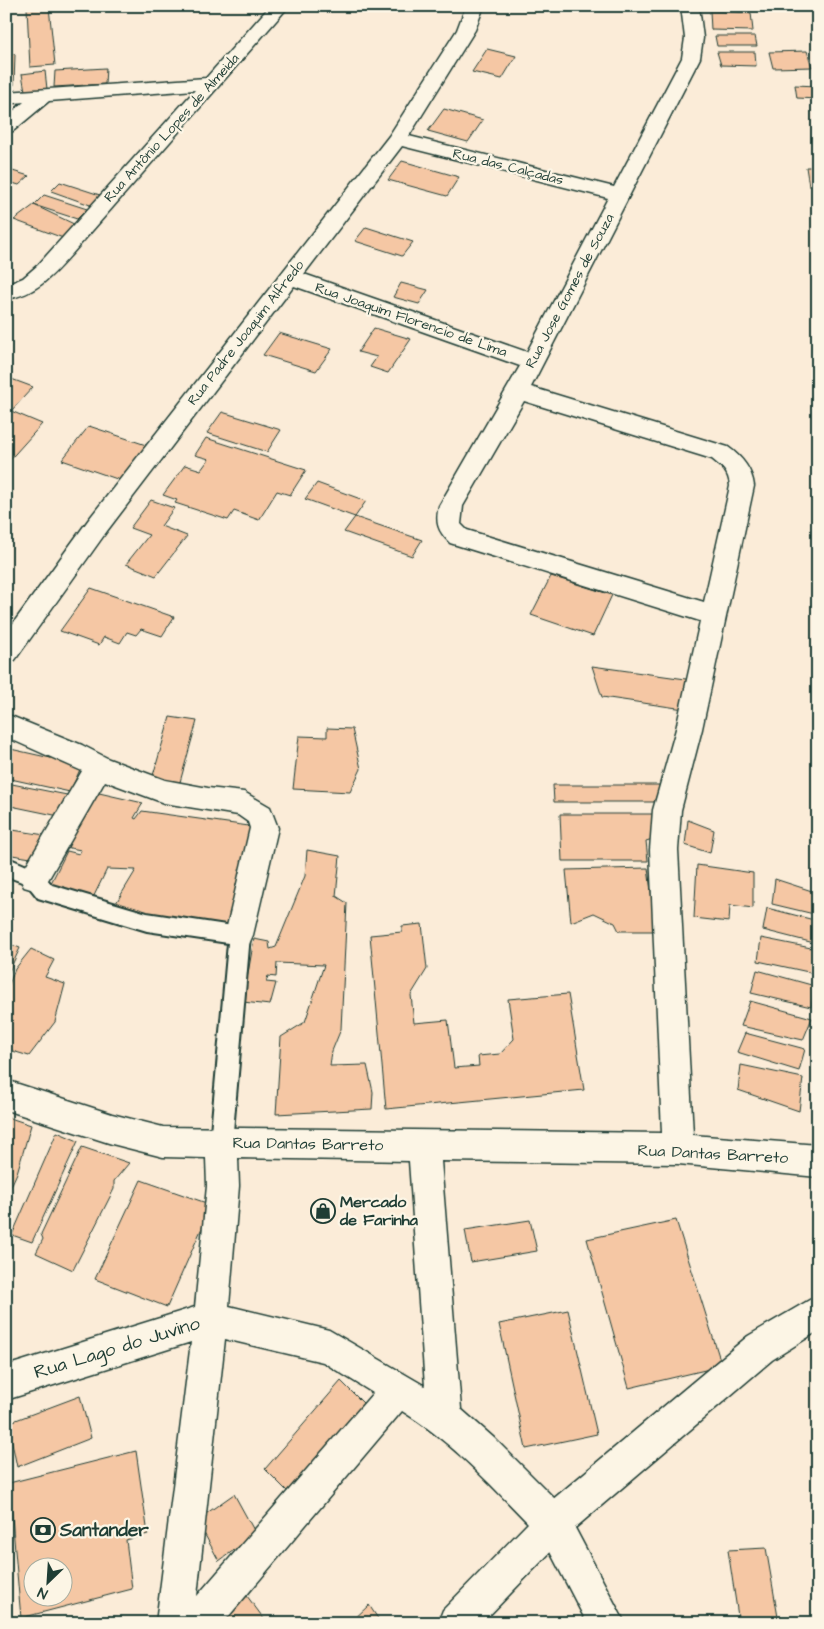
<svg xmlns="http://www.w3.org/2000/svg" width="824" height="1629" font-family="'Architects Daughter',sans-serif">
<rect width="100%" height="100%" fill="#fbecd8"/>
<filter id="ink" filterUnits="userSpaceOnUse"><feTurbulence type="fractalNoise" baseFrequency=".02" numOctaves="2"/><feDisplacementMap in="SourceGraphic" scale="10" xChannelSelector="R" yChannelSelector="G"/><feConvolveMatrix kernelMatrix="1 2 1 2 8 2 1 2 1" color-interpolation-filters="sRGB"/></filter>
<g filter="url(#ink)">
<!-- building -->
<path fill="#f5c7a4" stroke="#1f3d34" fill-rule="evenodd" d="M729,6h22v4l-22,-2z
M790,6h28v3l-28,-1z
M49,7l6,58 -25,2 -3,-59z
M710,11l41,2 2,18 -42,-1z
M715,36h40l2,10h-40z
M487,49l29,7 -14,23 -30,-7z
M807,51l5,16 -39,1 -4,-16z
M717,52h38l1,14 -35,-1z
M15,54l-1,31 -8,1v-31z
M106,68l-1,16 -51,3 1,-16z
M45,71l2,18 -22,2 -3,-17z
M795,85l23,1v13l-21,-1z
M444,109l39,11 -15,22 -40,-11z
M402,161l57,16 -12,19 -59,-16z
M806,167h12v19h-9z
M6,169l23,7 -10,9 -13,-4z
M60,182l43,14 -10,10 -42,-15z
M44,195l43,14 -10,10 -43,-14z
M34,205l42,20 -10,14 -52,-19z
M366,227l47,15 -11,14 -47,-15z
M401,283l27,7 -9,14 -26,-7z
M374,328l37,11 -23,34 -18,-6 7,-10 -19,-5z
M279,333l53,16 -16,22 -53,-16z
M6,377l27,10 -22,24 31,13 -36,40z
M222,412l59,18 -14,22 -60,-19z
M89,426l57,19 -26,35 -58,-20z
M206,438l100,32 -16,25 -13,-4 -18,29 -25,-9 -6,9 -53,-17 2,-3 -14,-5 22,-30 16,5 8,-11 -14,-4z
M317,483l49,18 -11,16 -50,-18z
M151,500l23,8 -13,18 26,10 -31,40 -30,-12 23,-29 -19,-7z
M355,517l67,23 -10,16 -68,-24z
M551,576l61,19 -19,41 -62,-21z
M91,588l83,29 -12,19 -21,-7 -5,6 -9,-3 -7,11 -16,-6 -5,8 -39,-14z
M592,666l101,14 -2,30 -89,-13z
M170,717l27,4 -17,61 -28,-3z
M327,728l25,1 9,40 -11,23 -57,-3 6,-53 28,1z
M6,748l76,17 -12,27 -64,-14z
M7,783l60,12 -8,21 -53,-11z
M553,785h108l-7,17h-100z
M86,790l57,13 -9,15 2,1 6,-8 121,17 -27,105 -123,-25 23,-38 -29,-1 -17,35 -43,-13 20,-40 12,3 2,-4 -22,-4z
M560,814h94l2,24 -10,3 2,20h-86z
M688,820l26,10 -4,23 -25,-8z
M6,829l39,6 -8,24 -31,-5z
M307,850l33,6 -4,40 11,7 -6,126 -9,22 -2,15 37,-1 6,27 -1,17 -96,5 5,-77 24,-15 19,-57 -47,-2 -1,14 -8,-1 -2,6 10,1 -6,22 -27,-3 11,-63 15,3 1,7 6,-2 29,-71z
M697,865l56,8v35l-23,-3 -1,17 -35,-4z
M648,868l8,63h-37l-4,-8 -21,-10 -23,9 -5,-52z
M775,879l43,14v22l-46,-11z
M767,908l51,13v23l-55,-14z
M422,924l5,45 -16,26 3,28 34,-3 6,48 25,-2 -1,-10 22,-2 14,-15 -6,-40 60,-5 16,96 -198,19 -16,-174 32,-3v-6z
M761,938l55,11 -3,24 -55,-12z
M12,945l8,3 -14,30v-28z
M31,949l23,11 -9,17 20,7 -10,38 -26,34 -23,-7v-57l9,-23z
M757,970l58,16 -4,21 -60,-14z
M750,1001l62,17 -9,22 -62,-14z
M745,1033l60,16 -6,22 -62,-19z
M741,1065l62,13 -4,33 -61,-21z
M7,1117l24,8 -14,48 -11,24z
M57,1132l21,9 -46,101 -20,-7z
M82,1147l47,16 -15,18v8l-41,81 -37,-17 7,-14 -2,-5z
M141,1180l71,25 -45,102 -72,-28z
M530,1220l7,31 -66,11 -6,-32z
M676,1220l46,146 -93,22 -42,-149z
M568,1310l29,124 -71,15 -27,-125z
M341,1381l27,27 -76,88 -27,-27z
M80,1396l11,42 -74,29 -9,-44z
M136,1451l12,83 -22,6 6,49 -111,29 -12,-135zM32,1566h30v30h-30z
M234,1494l22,40 -37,27 -22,-41z
M766,1548l13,75h-40l-11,-73z
M247,1596l20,27h-47z
M369,1605l12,18h-31z"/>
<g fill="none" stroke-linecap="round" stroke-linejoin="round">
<defs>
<path id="service" d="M6,857l35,15 11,13 95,28 99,15 4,7 -18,208 -3,8 -8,3 -8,-3 -3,-8 18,-200 -81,-12 -109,-33 -11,-14 -21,-8z"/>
<path id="minor" d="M270,6h19l-218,249c-19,21 -35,40 -65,44v-14l17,-7 15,-13 157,-175 -146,11 -36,30 -7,2v-16l18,-15 -18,2v-12l200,-14z
M466,6h18l-9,24 -66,106 205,51 68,-129 3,-20 -4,-32h18l4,32 -3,20 -169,329 197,60c14,10 24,22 26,39l-52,243 -21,81 -3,40 15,285 125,10v32l-140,-13 -237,-3 20,248 33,29 72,72 5,13 -5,13 -84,87h-44l5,-13 85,-87c-40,-41 -77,-82 -126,-112l-179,212h-67l35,-281 -185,58v-34l189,-59 12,-121 -1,-28 -43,-1 -51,-13 -106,-34v-30l106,34 51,13 499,6 -12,-283 3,-40 23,-81 24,-108 -250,-78c-12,-12 -15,-20 -11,-37l81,-140 -226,-80 -187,245 -92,129 -9,3v-30l83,-114 300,-383 68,-106zM402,146l206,52 -81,154 -223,-78zM524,401l188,58c10,8 17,13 18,27l-26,116 -237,-72 -6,-6 2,-18zM238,1158l171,3 16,225 -96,-56 -100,-24 10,-120zM225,1339l98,23 50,31 -176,203z
M6,714l76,31 27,14 56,21 43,8 36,4 26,15 8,21 -25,107 -4,9 -10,4 -10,-4 -4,-9 25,-107 -2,-6 -10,-7 -74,-12 -59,-22 -61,106 -10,3 -10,-3 -4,-9 4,-9 58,-98 -76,-34z"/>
<path id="tertiary" d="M818,1295v36l-46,29 -197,168 50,95h-38l-52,-100 5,-13 208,-174z"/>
</defs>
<!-- service casing -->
<use href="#service" stroke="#1f3d34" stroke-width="4"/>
<!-- minor casing -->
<use href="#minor" stroke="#1f3d34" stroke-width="3"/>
<!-- tertiary casing -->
<use href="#tertiary" stroke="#1f3d34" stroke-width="3"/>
<!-- service -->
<use href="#service" fill="#fcf5e5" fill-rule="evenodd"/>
<!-- minor -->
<use href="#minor" fill="#fcf5e5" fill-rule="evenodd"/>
<!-- tertiary -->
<use href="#tertiary" fill="#fcf5e5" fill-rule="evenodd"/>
</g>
</g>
<!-- icons -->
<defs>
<symbol id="shop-ring" viewBox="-11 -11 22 22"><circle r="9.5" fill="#fcf5e5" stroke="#1f3d34" stroke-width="1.5"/><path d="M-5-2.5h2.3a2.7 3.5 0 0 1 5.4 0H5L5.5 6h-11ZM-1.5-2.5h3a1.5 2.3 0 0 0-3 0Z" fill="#1f3d34"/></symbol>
<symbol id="bank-ring" viewBox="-11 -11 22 22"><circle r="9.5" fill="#fcf5e5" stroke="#1f3d34" stroke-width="1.5"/><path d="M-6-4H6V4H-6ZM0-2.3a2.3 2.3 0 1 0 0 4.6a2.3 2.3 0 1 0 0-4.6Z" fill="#1f3d34"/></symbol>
</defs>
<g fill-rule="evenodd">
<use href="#shop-ring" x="309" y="1197" width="28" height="28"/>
<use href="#bank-ring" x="29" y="1516" width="28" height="28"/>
</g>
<g text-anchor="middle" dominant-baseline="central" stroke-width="4.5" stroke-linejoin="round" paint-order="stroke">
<!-- far-street labels -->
<g font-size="14" fill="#1f3d34" stroke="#fcf5e5">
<text transform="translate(172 128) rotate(-48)">Rua Antônio Lopes de Almeida</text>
<text transform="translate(508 167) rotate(14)">Rua das Calçadas</text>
<text transform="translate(570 291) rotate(-62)">Rua Jose Gomes de Souza</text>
<text transform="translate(411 320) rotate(19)">Rua Joaquim Florencio de Lima</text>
<text transform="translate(246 333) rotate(-52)">Rua Padre Joaquim Alfredo</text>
</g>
<!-- street labels -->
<g font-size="16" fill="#1f3d34" stroke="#fcf5e5">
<text transform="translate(308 1144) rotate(1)">Rua Dantas Barreto</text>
<text transform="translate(713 1154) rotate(3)">Rua Dantas Barreto</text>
</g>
<!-- poi labels -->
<g font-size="16" font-weight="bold" fill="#1f3d34" stroke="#fcf5e5" text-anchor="start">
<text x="340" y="1202">Mercado<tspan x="340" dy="18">de Farinha</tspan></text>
</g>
<!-- near-street labels -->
<g font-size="19" fill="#1f3d34" stroke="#fcf5e5">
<text transform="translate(117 1348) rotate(-17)">Rua Lago do Juvino</text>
</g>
<!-- near-poi labels -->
<g font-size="19" font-weight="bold" fill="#1f3d34" stroke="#fcf5e5" text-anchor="start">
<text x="60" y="1530">Santander</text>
</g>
</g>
<!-- margin -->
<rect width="824" height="1629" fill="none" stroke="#fcf5e5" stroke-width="25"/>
<rect x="12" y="12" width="799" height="1604" fill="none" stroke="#1f3d34" stroke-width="2" filter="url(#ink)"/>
<!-- north arrow -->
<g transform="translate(48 1582) rotate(205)"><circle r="24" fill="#fcf5e5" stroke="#a4ab9e"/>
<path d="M0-4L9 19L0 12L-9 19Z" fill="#1f3d34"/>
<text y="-8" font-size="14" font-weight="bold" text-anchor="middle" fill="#1f3d34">N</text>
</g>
</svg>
